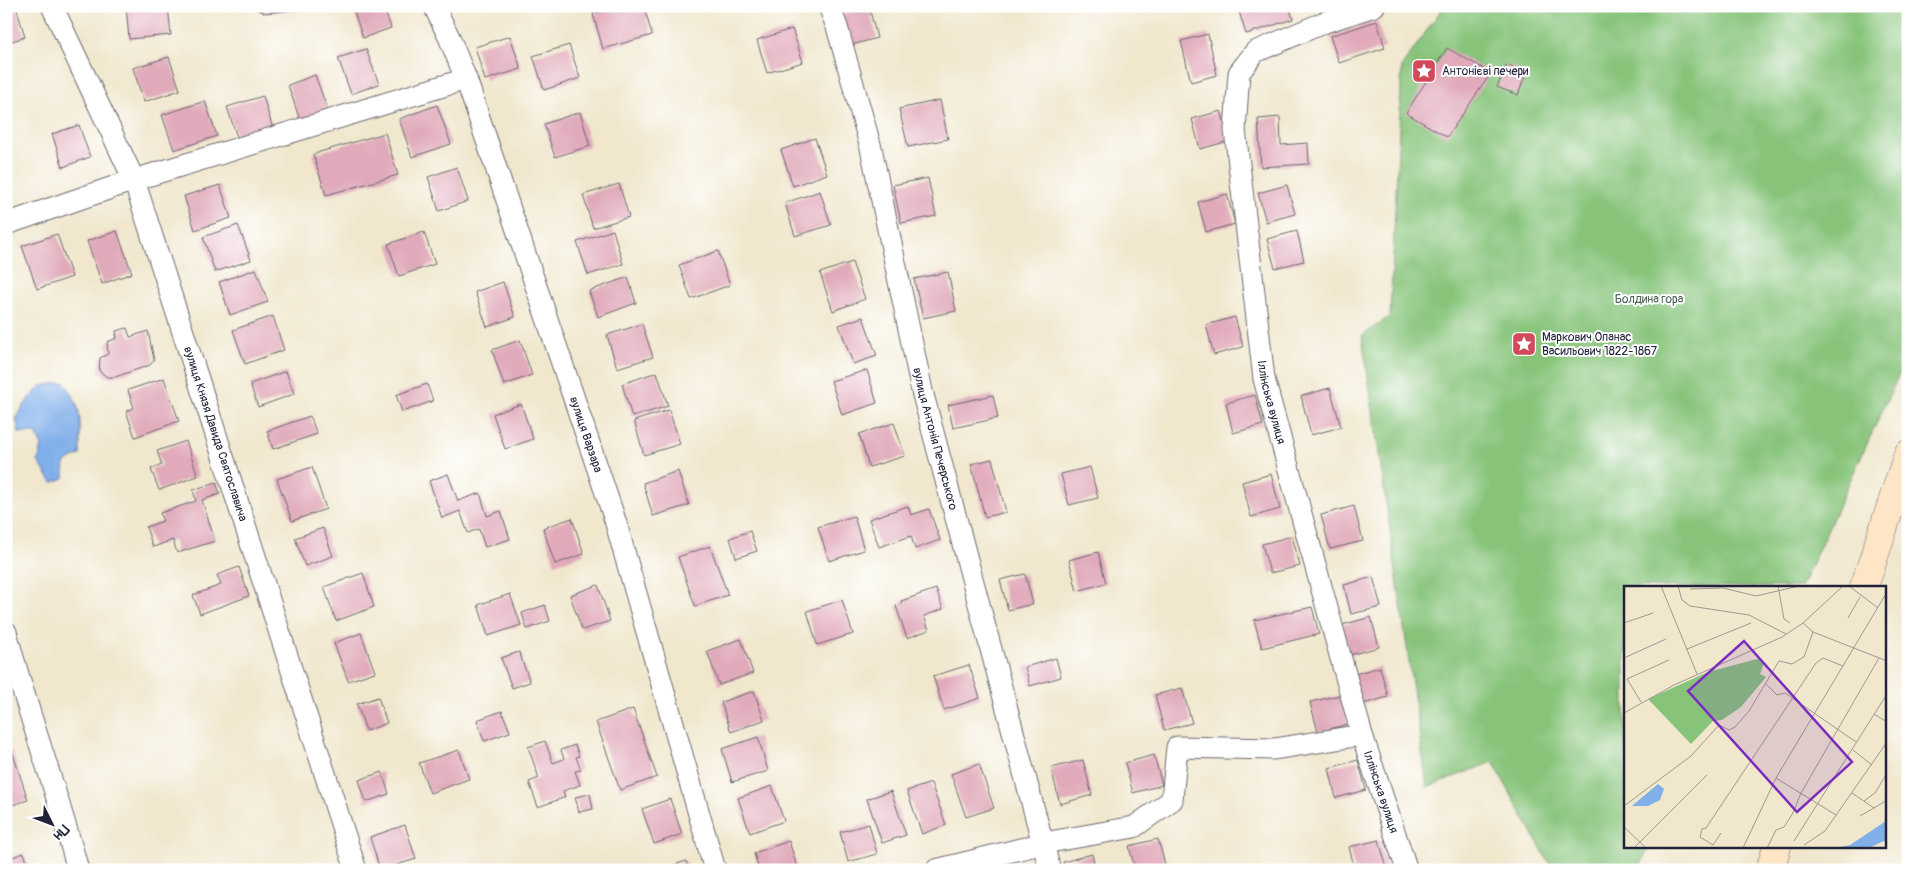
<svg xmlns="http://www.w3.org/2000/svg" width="1914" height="876" font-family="Pangolin,sans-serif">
<rect width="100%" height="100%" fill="#fff"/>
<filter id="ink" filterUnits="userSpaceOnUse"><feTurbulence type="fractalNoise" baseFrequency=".02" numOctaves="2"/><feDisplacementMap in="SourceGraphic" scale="10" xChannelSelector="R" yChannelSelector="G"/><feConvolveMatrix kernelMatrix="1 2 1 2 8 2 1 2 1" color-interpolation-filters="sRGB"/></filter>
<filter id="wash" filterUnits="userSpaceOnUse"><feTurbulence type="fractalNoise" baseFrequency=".0096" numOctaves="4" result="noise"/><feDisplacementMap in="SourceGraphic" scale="20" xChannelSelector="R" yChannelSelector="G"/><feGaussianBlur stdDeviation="1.12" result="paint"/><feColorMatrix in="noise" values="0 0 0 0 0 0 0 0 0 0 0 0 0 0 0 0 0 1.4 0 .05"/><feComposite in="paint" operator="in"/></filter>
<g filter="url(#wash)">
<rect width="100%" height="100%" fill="#f0e7cd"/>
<!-- green -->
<path fill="#87c47a" stroke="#54735a" d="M1444,6h464v349l-107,232h-176v260h24l-10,23h-86l-60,-108 -66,25 -65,-451 28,-20 12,-250z"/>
<!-- water -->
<path fill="#80afea" stroke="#516892" d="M64,382c20,26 16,41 16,73l-15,7 -1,16 -12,5 -14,-22 4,-15 -6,-13h-17l-3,-15 13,-20 12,-12z"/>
<g id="blocks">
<!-- building -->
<path fill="#e1aabb" d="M6,6h10l9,31 -19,6z
M126,6h42l3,29 -42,4z
M258,6h57v2l-52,5v-2h-4z
M352,6h31l8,22 -28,10z
M619,6h25l8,29 -49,14 -10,-35z
M1199,6h20v1l-18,5z
M1241,6h48l4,13 -47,15 -8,-26z
M869,7l8,31 -29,8 -8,-31z
M1377,21l8,27 -46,15 -9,-27z
M792,29l11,33 -36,11 -10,-33z
M1208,34l9,41 -26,7 -10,-41z
M510,36l11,33 -36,11 -10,-33z
M569,45l11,33 -36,12 -11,-34z
M1447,48l44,25 -44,64 -41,-24z
M366,49l13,35 -28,10 -13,-36z
M169,57l11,33 -36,12 -11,-34z
M1507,65l19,8 -8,22 -21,-8z
M315,75l13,36 -28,9 -12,-35z
M263,96l10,33 -35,11 -11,-33z
M940,100l8,39 -40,8 -9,-38z
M205,101l12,35 -43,14 -12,-35z
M437,105l14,39 -39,13 -13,-38z
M1221,111l8,30 -29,8 -8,-30z
M580,112l10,34 -35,11 -11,-33z
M1280,117l1,28 27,-2 1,21 -48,3 -3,-48z
M79,125l11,32 -27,10 -11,-33z
M385,133l13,42 -72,20 -13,-41z
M815,138l12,36 -34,12 -12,-36z
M457,167l11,34 -29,10 -11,-34z
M928,178l8,38 -35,7 -8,-38z
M619,184l10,33 -36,11 -10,-33z
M220,185l11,33 -36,12 -11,-34z
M1287,185l8,29 -29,8 -8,-29z
M820,191l11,34 -36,11 -10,-33z
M1227,194l8,30 -29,8 -8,-30z
M238,225l13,35 -36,12 -12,-35z
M613,230l10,34 -35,11 -11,-33z
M117,231l15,42 -30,11 -15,-43z
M1297,231l7,30 -29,7 -8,-29z
M424,232l11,32 -36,12 -11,-32z
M57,234l15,43 -35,12 -15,-43z
M718,251l12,34 -39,14 -12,-34z
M852,262l13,37 -32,12 -13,-38z
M256,269l12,33 -38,13 -11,-33z
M948,272l8,39 -33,7 -9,-39z
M628,277l8,26 -38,14 -9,-26z
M503,282l12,35 -28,10 -12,-35z
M273,316l11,34 -39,14 -12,-34z
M863,317l14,39 -24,8 -14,-39z
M1235,317l8,30 -29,8 -8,-30z
M642,324l11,33 -36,11 -10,-33z
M127,328l3,9 18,-6 6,29 -4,5 -35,12h-8l-8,-6 1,-13 8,-4 -1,-12 10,-4 -1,-7z
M520,340l12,35 -28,10 -12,-35z
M867,370l10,33 -35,12 -11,-34z
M286,371l8,23 -36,13 -8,-23z
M657,372l11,34 -36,11 -10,-33z
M164,378l15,43 -44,16 -9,-26 8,-3 -6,-18z
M427,384l6,17 -31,11 -6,-17z
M1330,388l11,39 -30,8 -10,-39z
M993,395l5,23 -45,10 -5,-23z
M1255,395l8,30 -30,8 -7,-30z
M521,404l12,35 -28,10 -12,-35z
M669,410l11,34 -36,11 -10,-34z
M310,416l7,18 -44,15 -6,-18z
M894,423l11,33 -36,11 -10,-33z
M186,441l12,35 -39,14 -8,-21 11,-4 -5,-14z
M992,459l14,53 -21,5 -14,-53z
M312,467l14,42 -34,12 -15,-42z
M1090,467l8,31 -29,7 -8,-31z
M678,471l11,34 -36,11 -10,-33z
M448,474l10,27 22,-8 7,23 14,-5 9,28 -25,8 -6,-18 -11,4 -8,-22 -18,7 -13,-37z
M1271,474l9,35 -29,8 -9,-35z
M216,482l4,12 -18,6 13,41 -38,12 -4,-13 -20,7 -7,-20 17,-6 -3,-8 36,-12 -3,-11z
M908,506l3,9 18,-6 11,31 -25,9 -4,-13 -32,11 -10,-28z
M1354,506l9,35 -33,8 -9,-34z
M854,516l10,34 -35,11 -11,-34z
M572,518l12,36 -29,10 -12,-36z
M323,528l10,28 -28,10 -10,-28z
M750,531l7,20 -21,7 -6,-20z
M1292,536l8,30 -30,7 -8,-29z
M710,546l18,49 -33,11 -17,-49z
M1098,552l8,31 -29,8 -8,-31z
M239,567l10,29 -49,18 -7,-19 28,-10 -4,-10z
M363,573l11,34 -38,14 -12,-34z
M1025,574l8,30 -25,6 -8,-30z
M1373,577l8,30 -30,7 -7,-29z
M598,585l12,36 -28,9 -12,-35z
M936,589l7,20 -19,7 5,14 -22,8 -11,-32 6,-2 -1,-3z
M510,594l11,31 -33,11 -10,-31z
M842,600l11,34 -36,11 -10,-34z
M545,605l5,16 -23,8 -5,-16z
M1312,607l7,27 -57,14 -8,-28z
M1371,617l8,30 -29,8 -8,-30z
M361,633l14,39 -27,9 -14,-38z
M741,639l12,34 -34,12 -12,-34z
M519,652l11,30 -18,6 -11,-30z
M1056,658l5,19 -31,9 -5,-19z
M969,665l11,33 -36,12 -11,-34z
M1380,667l8,30 -29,8 -8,-30z
M1182,688l10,35 -28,7 -9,-35z
M754,691l10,29 -33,12 -10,-30z
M1340,695l8,29 -30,8 -8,-30z
M378,697l9,26 -21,8 -9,-27z
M633,709l24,68 -37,13 -24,-68z
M502,711l8,21 -26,9 -7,-21z
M758,737l10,34 -36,11 -10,-33z
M545,741l8,22 11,-4 -3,-9 14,-5 4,11 -3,1 5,13 -6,1 5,14 -17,6 2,6 -2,1 -25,9 -9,-25 10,-4 -11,-31z
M459,750l10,29 -39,14 -11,-30z
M12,751l16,49 -22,7v-54z
M1154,755l8,30 -29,8 -8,-30z
M1083,760l9,35 -32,9 -9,-36z
M1358,760l8,30 -30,8 -7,-30z
M979,764l15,44 -28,9 -15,-43z
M382,772l7,22 -23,8 -7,-22z
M931,783l15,42 -24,9 -15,-43z
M772,786l12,35 -34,12 -12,-35z
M891,791l15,44 -24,8 -15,-44z
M590,794l3,15 -14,3 -4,-15z
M670,799l12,35 -28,10 -12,-35z
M869,824l8,30 -29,8 -8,-30z
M405,825l11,34 -36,11 -10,-33z
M1158,839l8,29 -31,2 -6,-24z
M1379,840l8,29 -32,1 -6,-23z
M789,841l9,29h-39l-5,-17z
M24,853l6,17h-24v-11z
M1092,854l4,16h-31l-2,-8z
M686,861l3,9h-27v-1z"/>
</g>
</g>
<g filter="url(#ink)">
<use href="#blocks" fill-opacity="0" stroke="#6a676e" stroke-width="1"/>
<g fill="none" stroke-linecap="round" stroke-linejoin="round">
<defs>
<g id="street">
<path id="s1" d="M52,6l82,174 222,690"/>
<path id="s2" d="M434,6l15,31 17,42 149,441 100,350"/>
<path id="s3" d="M829,6l8,21 34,121 51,243 128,479"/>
<path id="s4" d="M1374,6l-49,16 -70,30 -16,21 -4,57 29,249 98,356 45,135"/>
<path d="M6,224l128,-44 332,-101"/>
<path d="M6,632c21,80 51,158 72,238"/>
<path d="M936,870l108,-27 90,-16 38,-27 5,-53 97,2 88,-14"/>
</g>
<path id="secondary" d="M1864,587l44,-133
M1770,870l7,-23"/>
</defs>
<!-- street casing -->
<use href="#street" stroke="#6a676e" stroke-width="23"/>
<!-- secondary casing -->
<use href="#secondary" stroke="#6a676e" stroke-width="29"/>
<!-- street -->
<use href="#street" stroke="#fff" stroke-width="21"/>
<!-- secondary -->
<use href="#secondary" stroke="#fde5c5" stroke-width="28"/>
</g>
</g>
<!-- icons -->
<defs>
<symbol id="sight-square" viewBox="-11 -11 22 22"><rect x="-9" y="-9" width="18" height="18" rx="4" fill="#d1495b" stroke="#fff"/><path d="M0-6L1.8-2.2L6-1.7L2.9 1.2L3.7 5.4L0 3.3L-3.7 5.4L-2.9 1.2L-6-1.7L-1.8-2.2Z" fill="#fff"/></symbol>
</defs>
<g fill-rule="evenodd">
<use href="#sight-square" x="1410" y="57" width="28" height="28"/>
<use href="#sight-square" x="1510" y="330" width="28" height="28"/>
</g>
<g text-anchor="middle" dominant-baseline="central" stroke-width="4" stroke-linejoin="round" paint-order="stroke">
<!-- poi labels -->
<g font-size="12" fill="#22223b" stroke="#fff" text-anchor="start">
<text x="1442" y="71">Антонієві печери</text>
<text x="1542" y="337">Маркович Опанас<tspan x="1542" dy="14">Васильович 1822-1867</tspan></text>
</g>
<!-- park labels -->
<g font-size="12" fill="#4a6354" stroke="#fff">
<text x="1649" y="299">Болдина гора</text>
</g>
<!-- street labels -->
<g font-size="12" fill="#22223b" stroke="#fff">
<text stroke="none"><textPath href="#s4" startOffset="486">Іллінська вулиця</textPath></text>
<text stroke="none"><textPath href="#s1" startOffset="459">вулиця Князя Давида Святославича</textPath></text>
<text stroke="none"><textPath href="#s2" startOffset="455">вулиця Варзара</textPath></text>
<text stroke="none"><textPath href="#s3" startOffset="446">вулиця Антонія Печерського</textPath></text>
<text stroke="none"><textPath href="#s4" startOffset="891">Іллінська вулиця</textPath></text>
</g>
</g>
<!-- overview -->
<g transform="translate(1624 586)">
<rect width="262" height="262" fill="#f0e7cd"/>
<path d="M137,72l3,5 -4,11 6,3 -25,30 -19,13 -9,1 -22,23 -43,-45 60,-27z" fill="#87c47a"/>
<path d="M34,198l6,5 -4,11 -12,6h-16zM262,235v19l-17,8h-34l15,-3z" fill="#80afea"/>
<path fill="none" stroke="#9e9893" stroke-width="1" d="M37,0l36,88M54,0l4,14 8,6 59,9 37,19M154,0l6,33 6,4M225,0l29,22M66,3l33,-1 33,8 43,-10M224,32l12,-21M0,37l29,-10M179,37l10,9 74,29M63,63l64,-26M0,72l42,-19M142,98l11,11 8,-2 71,49M17,116l-14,-23 42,-19M0,127l50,-28 108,-48 21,-14 40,-37M250,128l13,8M229,164l19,15M152,192l60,37M228,207l22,15 -14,8M240,215l11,-8 12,-20M0,220l67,-50 28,-31 10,5 6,-3 14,-16 30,-50 13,3 12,-7 9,-25M250,222l13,-8M0,241l22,21M97,247l-8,12 -13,-8 2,-8 4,-1 110,-165 7,-5 20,8M170,255l93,-147M180,259l21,-14 62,-89M10,262l73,-73M119,262l33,-70 111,-186M143,262l9,-18 8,-3 9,-14 8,-20 78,-135"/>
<path fill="#7b2cbf" fill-opacity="0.15" stroke="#7b2cbf" stroke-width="2.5" d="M120,55l108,121 -55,50 -109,-121z"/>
<rect width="262" height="262" fill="none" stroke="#22223b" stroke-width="2.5"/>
</g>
<!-- margin -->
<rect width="1914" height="876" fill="none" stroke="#fff" stroke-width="25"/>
<!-- north arrow -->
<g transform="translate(52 824) rotate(132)" stroke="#ffffff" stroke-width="4" paint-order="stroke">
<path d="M0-4L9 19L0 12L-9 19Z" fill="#22223b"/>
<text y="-8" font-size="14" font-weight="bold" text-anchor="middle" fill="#22223b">Пн</text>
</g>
</svg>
